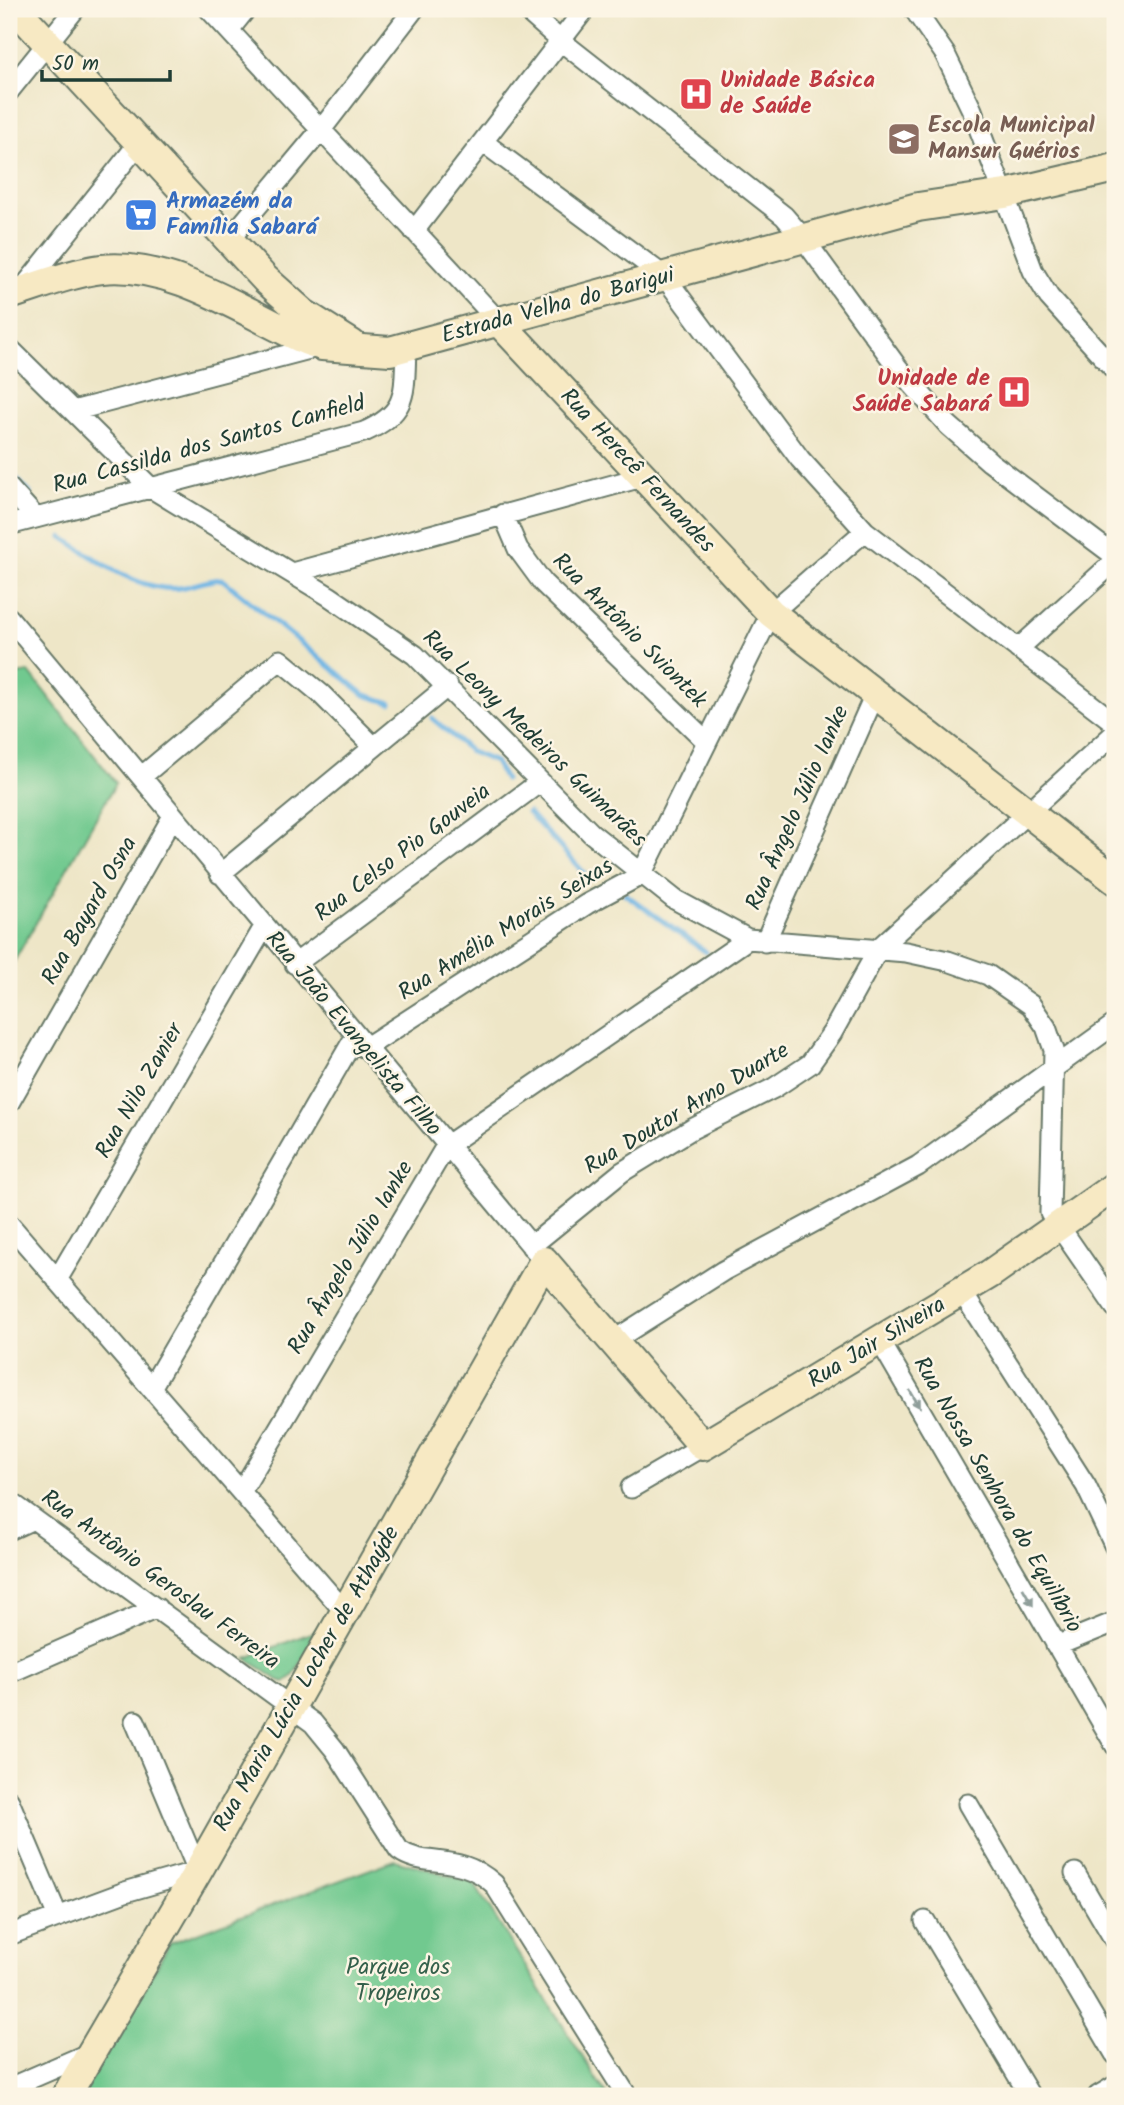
<svg xmlns="http://www.w3.org/2000/svg" width="1124" height="2105" font-family="Kalam,sans-serif">
<rect width="100%" height="100%" fill="#fcf5e5"/>
<filter id="ink" filterUnits="userSpaceOnUse"><feTurbulence type="fractalNoise" baseFrequency=".0143" numOctaves="2"/><feDisplacementMap in="SourceGraphic" scale="14" xChannelSelector="R" yChannelSelector="G"/><feConvolveMatrix kernelMatrix="1 2 1 2 8 2 1 2 1" color-interpolation-filters="sRGB"/></filter>
<filter id="wash" filterUnits="userSpaceOnUse"><feTurbulence type="fractalNoise" baseFrequency=".00686" numOctaves="4" result="noise"/><feDisplacementMap in="SourceGraphic" scale="28" xChannelSelector="R" yChannelSelector="G"/><feGaussianBlur stdDeviation="1.57" result="paint"/><feColorMatrix in="noise" values="0 0 0 0 0 0 0 0 0 0 0 0 0 0 0 0 0 1.4 0 .05"/><feComposite in="paint" operator="in"/></filter>
<g filter="url(#wash)">
<rect width="100%" height="100%" fill="#eee6c7"/>
<!-- green -->
<path fill="#71c98f" stroke="#488362" stroke-width="2" d="M29,672l87,111 -107,187v-295z
M321,1629l-28,47 -8,6 -7,-2 -32,-22z
M395,1860l78,22 134,214h-526l89,-153z"/>
<g fill="none" stroke-linecap="round" stroke-linejoin="round">
<!-- stream -->
<path stroke="#6cb4e4" stroke-width="5" d="M9,471l21,22
M62,537c30,19 65,47 102,51 21,3 37,-8 58,-9l143,116 26,8
M432,718l39,34 24,10 10,18
M528,812l56,61
M625,894l81,58"/>
</g>
</g>
<g filter="url(#ink)">
<g fill="none" stroke-linecap="round" stroke-linejoin="round">
<defs>
<path id="street" d="M209,9l291,314
M525,9l36,32 223,175 20,23 94,129 50,57 42,37 125,94
M914,9l31,45 27,56 61,161 16,26 66,73
M229,30l17,-21
M9,91l66,-82
M483,142l182,135 135,182 65,72 250,192
M414,231l171,-222
M229,240l92,-110 93,-121
M21,291l118,-148
M9,348l142,140 178,108 86,59 176,178 83,66 74,40 158,13 42,9 40,14 43,30 15,22 8,23 -4,163 65,94
M73,411l248,-65
M9,488l26,29
M503,514l15,35 25,34 163,158
M9,525l355,-93c45,-20 40,-39 42,-84
M292,573l350,-96
M9,618l535,643
M1018,649l97,-88
M141,777l139,-117 41,34 53,53
M220,874l228,-188
M765,942l110,-248
M295,964l245,-182
M365,1048l222,-144 54,-29 130,-262 94,-82
M9,1103l164,-287
M9,1224l336,388
M531,1246l91,-74 70,-43 82,-41 36,-24 22,-31 47,-85 236,-215
M57,1280l207,-353
M962,1292l124,194 29,61
M613,1341l110,-70 195,-105 197,-142
M880,1341l235,404
M151,1388l204,-351
M631,1488l72,-42
M241,1492l205,-346 302,-207
M9,1501l304,222 22,27 64,100c25,19 59,1 95,34l133,212
M9,1530l24,-11
M1056,1646l59,-24
M9,1673l148,-65
M9,1801l49,116
M968,1804l147,250
M1075,1873l40,68
M925,1921l105,175
M9,1935l116,-43 73,-21 -63,-150
M9,2088l83,-36
M1098,2096l17,-10"/>
<path id="secondary" d="M16,9l249,270 38,34 49,31
M9,295c30,-9 61,-22 93,-26 72,-7 142,44 205,72l15,5 68,5 528,-144 87,-13 110,-26
M500,323l271,290 344,267
M66,2096l132,-225 346,-610 159,185 287,-172 125,-88"/>
</defs>
<!-- street casing -->
<use href="#street" stroke="#677867" stroke-width="23"/>
<!-- secondary casing -->
<use href="#secondary" stroke="#677867" stroke-width="32"/>
<!-- street -->
<use href="#street" stroke="#fff" stroke-width="19"/>
<!-- secondary -->
<use href="#secondary" stroke="#f7e9c3" stroke-width="28"/>
</g>
<!-- one-way arrows -->
<defs><path id="oneway-solid" d="M-6-.8H1V-3.2L6.5 0L1 3.2V.8H-6Z" transform="scale(1.75)"/></defs>
<g fill="#8f9e9a">
<use href="#oneway-solid" transform="translate(915 1399) rotate(59)"/>
<use href="#oneway-solid" transform="translate(1028 1597) rotate(60)"/>
</g>
</g>
<!-- icons -->
<defs>
<symbol id="hospital-square" viewBox="-11 -11 22 22"><rect x="-9" y="-9" width="18" height="18" rx="4" fill="#e0444e" stroke="#fcf5e5"/><path d="M-5-5h3v3.5h4V-5h3V5h-3V1.5h-4V5h-3Z" fill="#fff"/></symbol>
<symbol id="school-square" viewBox="-11 -11 22 22"><rect x="-9" y="-9" width="18" height="18" rx="4" fill="#8d6e63" stroke="#fcf5e5"/><path d="M0-5L7-2L0 1L-7-2ZM-4 1L0 2.5L4 1V4Q0 6-4 4Z" fill="#fff"/></symbol>
<symbol id="supermarket-square" viewBox="-11 -11 22 22"><rect x="-9" y="-9" width="18" height="18" rx="4" fill="#3f7fe0" stroke="#fcf5e5"/><path d="M-6-5.5h2.5l.6 2H6L4.5 2H-2.5L-4.4-4H-6ZM-1.5 3.2a1.3 1.3 0 1 0 .1 0ZM3 3.2a1.3 1.3 0 1 0 .1 0Z" fill="#fff"/></symbol>
</defs>
<g fill-rule="evenodd">
<use href="#hospital-square" x="677" y="75" width="38" height="38"/>
<use href="#school-square" x="885" y="120" width="38" height="38"/>
<use href="#supermarket-square" x="122" y="196" width="38" height="38"/>
<use href="#hospital-square" x="995" y="373" width="38" height="38"/>
</g>
<g text-anchor="middle" dominant-baseline="central" stroke-width="5" stroke-linejoin="round" paint-order="stroke">
<!-- health labels -->
<g font-size="23" font-weight="bold" fill="#be3a42" stroke="#fcf5e5" text-anchor="start">
<text x="720" y="81">Unidade Básica<tspan x="720" dy="26">de Saúde</tspan></text>
<text x="990" y="379" text-anchor="end">Unidade de<tspan x="990" dy="26">Saúde Sabará</tspan></text>
</g>
<!-- education labels -->
<g font-size="23" font-weight="bold" fill="#785e54" stroke="#fcf5e5" text-anchor="start">
<text x="928" y="126">Escola Municipal<tspan x="928" dy="26">Mansur Guérios</tspan></text>
</g>
<!-- shop labels -->
<g font-size="23" font-weight="bold" fill="#366cbe" stroke="#fcf5e5" text-anchor="start">
<text x="166" y="202">Armazém da<tspan x="166" dy="26">Família Sabará</tspan></text>
</g>
<!-- street labels -->
<g font-size="23" fill="#1f3d34" stroke="#fcf5e5">
<text transform="translate(558 306) rotate(-15)">Estrada Velha do Barigui</text>
<text transform="translate(209 445) rotate(-15)">Rua Cassilda dos Santos Canfield</text>
<text transform="translate(637 471) rotate(47)">Rua Herecê Fernandes</text>
<text transform="translate(629 631) rotate(45)">Rua Antônio Sviontek</text>
<text transform="translate(534 739) rotate(44)">Rua Leony Medeiros Guimarães</text>
<text transform="translate(798 808) rotate(-66)">Rua Ângelo Júlio Ianke</text>
<text transform="translate(403 853) rotate(-37)">Rua Celso Pio Gouveia</text>
<text transform="translate(90 911) rotate(-60)">Rua Bayard Osna</text>
<text transform="translate(506 930) rotate(-32)">Rua Amélia Morais Seixas</text>
<text transform="translate(353 1034) rotate(50)">Rua João Evangelista Filho</text>
<text transform="translate(140 1091) rotate(-60)">Rua Nilo Zanier</text>
<text transform="translate(687 1109) rotate(-31)">Rua Doutor Arno Duarte</text>
<text transform="translate(351 1258) rotate(-59)">Rua Ângelo Júlio Ianke</text>
<text transform="translate(877 1343) rotate(-31)">Rua Jair Silveira</text>
<text transform="translate(997 1495) rotate(60)">Rua Nossa Senhora do Equilíbrio</text>
<text transform="translate(160 1580) rotate(36)">Rua Antônio Geroslau Ferreira</text>
<text transform="translate(307 1679) rotate(-60)">Rua Maria Lúcia Locher de Athaýde</text>
</g>
<!-- park labels -->
<g font-size="23" fill="#34604b" stroke="#fcf5e5">
<text x="398" y="1968">Parque dos<tspan x="398" dy="26">Tropeiros</tspan></text>
</g>
</g>
<!-- margin -->
<rect width="1124" height="2105" fill="none" stroke="#fcf5e5" stroke-width="35"/>
<!-- scale -->
<path d="M42 70v10h128v-10" fill="none" stroke="#1f3d34" stroke-width="3.5"/>
<text x="52" y="70" font-size="21" fill="#1f3d34" stroke="#fcf5e5" stroke-width="5" paint-order="stroke">50 m</text>
</svg>
